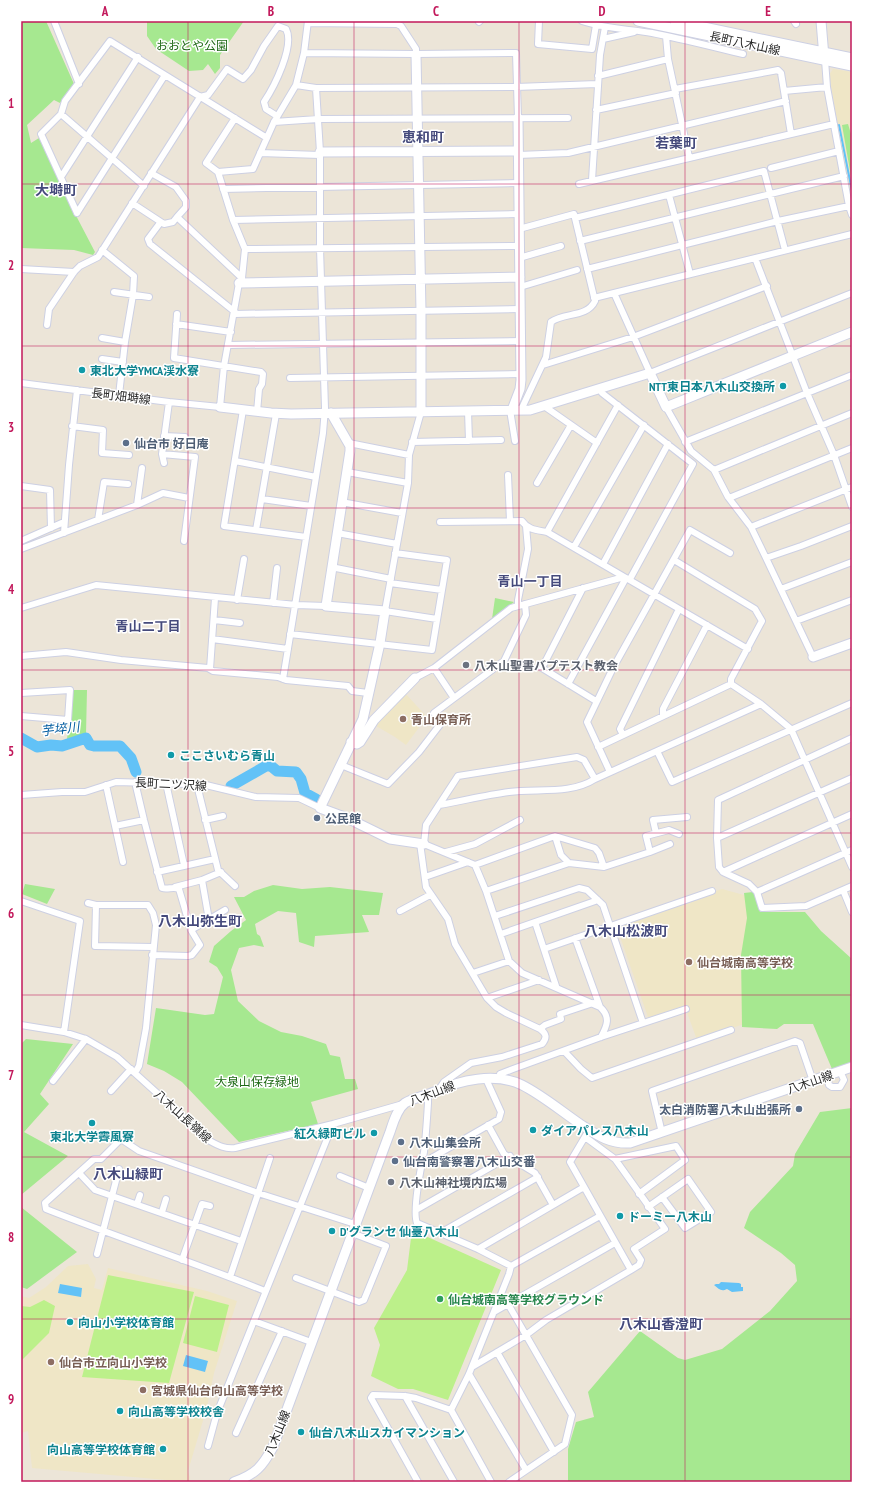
<svg xmlns="http://www.w3.org/2000/svg" width="873" height="1503" font-family="'PT Sans Narrow','Noto Sans JP',sans-serif">
<rect width="100%" height="100%" fill="#ece5d8"/>
<!-- education -->
<path fill="#efe6c6" d="M833,69l19,3v133l-23,-130z
M404,692l23,25 -21,28 -11,-8 -19,-11 3,-5z
M722,889l22,6 7,12 2,114 -56,19 -12,-33 -36,13 -33,-95z
M88,1264l8,15 -2,9 8,2 6,-22 99,23 30,10 -23,72 -7,34 -19,64 2,7 -1,4 -157,-14 -4,-37 -7,2v-137l8,2 17,-11 22,-21z"/>
<!-- green -->
<path fill="#a6e890" d="M21,21h25l28,63 -14,19 -6,-3 -27,25 4,18 8,-5 32,68 24,46 -2,3 -19,-5 -53,-2z
M147,21h97l-24,34v13l-5,6 -7,-10 -5,6 -14,1 -33,-22 -9,-13z
M848,124l3,10v9l1,2v37l-10,-57z
M495,598l19,4 -22,17z
M73,690h14l-1,44 -19,5z
M25,884l30,5 -8,15 -25,-10z
M273,885l29,4 28,-2 53,6 -4,22h-17l7,17 -54,4 -1,11 -15,-5 -3,-29 -18,-2 -23,13 2,10 3,2 4,11 -10,-2 -15,3 -8,22 7,31 21,20 22,11 21,4 24,8 4,11 10,2 5,22h10l3,10 -47,13 7,22 -79,18 -57,-60 -18,-11 -17,-7 9,-56 49,7 9,-1 9,-37 -6,-10 -8,-5 5,-16 17,-15 15,-11 -12,-23h10l10,-6z
M753,892l2,2 5,18h45l16,19 31,28v104l-20,6 -19,-45h-29l-7,5 -35,-2 -1,-72 6,-37 -3,-25z
M26,1039l47,5 -33,50 9,10 -25,28 44,24 -47,39v-151z
M852,1108v374h-284v-33l8,-27 18,-5 -6,-25 52,-61 38,27 7,2 37,-11 48,-38 27,-30 -2,-16 -14,-12 -37,-25 6,-16 43,-46 2,-12 25,-42z
M21,1207l56,45 -50,37 -6,-2z"/>
<!-- pitch -->
<path fill="#bcf08a" d="M412,1230l89,40 -53,130 -35,-11h-15l-27,-13 9,-31 -6,-17 33,-58z
M108,1275l86,17 -25,91 -87,-6z
M195,1296l34,9 -12,47 -34,-9z
M44,1300l11,6 -6,27 -28,28v-55l9,1z"/>
<!-- water -->
<path fill="#62c2f7" d="M721,1282l18,1 2,1v3h2v4l-11,1 -5,-3c-6,3 -8,0 -13,-4l2,-1h3z
M60,1284l22,4 -1,9 -23,-4z
M186,1355l22,6 -3,11 -22,-6z"/>
<g fill="none" stroke-linecap="round" stroke-linejoin="round">
<!-- stream -->
<path stroke="#62c2f7" stroke-width="2" d="M839,125l13,66"/>
<!-- river -->
<path stroke="#62c2f7" stroke-width="11" d="M21,738l16,9 14,-2 11,1 24,-8 4,7 4,1h26l11,12 5,14
M231,786l35,-20h5l6,5 19,1 5,7 4,14 11,6"/>
<defs>
<path id="street" d="M54,21l25,63
M539,21l-1,23 54,5 4,-24
M582,21c23,8 47,8 70,12 31,6 61,14 91,21
M794,21l2,3
M479,22l1,-1
M308,23l89,1 4,2 15,23v5
M666,36l2,23 21,98
M603,39l31,-7
M304,53l112,1 100,-1 2,65
M825,60l2,27 22,119 3,9
M598,76l70,-17
M296,85l20,3 200,-1 81,-3
M675,89l103,-19 3,3 10,61
M784,91l43,-4
M596,110l80,-17
M61,114l83,72
M274,122l44,-3 250,-1
M260,153l60,2
M518,155l50,-2 218,-52
M771,168l68,-17
M218,172l35,-3 21,-47 22,-37 8,-32 4,-32
M151,173l25,14 10,14v6l-9,10
M61,177l77,-120
M592,180l8,-125 5,-28
M579,184l255,-60
M223,189l296,-6
M669,195l21,79
M132,203l32,21 9,-2 4,-5 65,61
M77,213l-36,-79 20,-20 4,-13 45,-60 157,97
M77,213l88,-138
M575,218l189,-47 21,79
M233,220l285,-6
M160,223l-12,16 2,5 85,68
M519,229l55,-15 21,87c-8,17 -31,11 -44,21l-5,35 -25,53
M852,234l-238,59 36,80 202,-80
M580,241l264,-65
M245,249l274,-3
M102,250l32,26 -1,19 -8,47 -6,53
M519,258l42,-12
M755,258l52,135 27,62 18,52
M21,269l53,3
M587,269l191,-48 71,-15
M520,287l57,-17
M114,292l35,5
M594,298l20,-5
M177,314l-3,44 87,14 2,2 -1,10 -3,5 -2,23
M234,314l286,-5
M176,324l55,8
M47,325l2,-16 25,-37 6,-6 18,-9 102,-160 8,-2 19,-26 16,10 8,-9 13,-24 14,-20 8,3c9,17 -12,58 -22,73l2,7 11,7
M102,338l23,4
M228,345l292,-4
M102,359l21,3
M543,365l90,-28 134,-51
M290,378l231,-4
M21,383l148,19 51,5 4,-41 15,-83 3,-5 3,-29 -12,-29 -15,-48 -12,-9 29,-45
M600,389l2,4 91,71 -63,115
M544,406l53,37
M666,407l25,44 23,19 14,27 23,30 15,31 47,99
M243,410l-19,116 82,11
M510,410l5,31
M468,411l1,30
M421,412l-12,43 -1,28 -23,128 52,8
M72,426l31,4 -1,23 27,2
M164,436l21,1
M412,442l89,-2
M685,442l167,-67
M349,443l60,12
M162,454l33,3 -11,84
M235,461l81,16
M164,463l-2,-9 7,-52
M714,470l138,-57
M347,472l61,11
M508,475l2,46
M537,483l34,-58
M21,486l29,4 1,38
M729,498l123,-50
M262,499l49,7
M341,502l61,11
M137,505l5,-37
M98,520l6,-38 24,2
M440,522l82,-1c6,9 15,9 25,11l201,117
M751,527l101,-40
M256,530l20,-116
M547,532l71,-127
M64,533l5,-68 8,-75
M337,533l60,11
M21,541l43,-19
M574,547l70,-122
M21,549l116,-44 26,-12 26,5
M766,558l35,-12 51,-20
M674,560l81,49 7,12 -31,58v5l30,20
M603,564l65,-120
M331,567l60,12
M390,583l52,7
M583,588l-41,80 54,33
M781,589l71,-27
M237,600l7,-41
M273,603l4,-35
M518,606v-6l10,-51 -2,-23
M21,608l75,-23 200,20 30,1
M214,620l26,3
M796,621l56,-21
M290,634l142,16 15,-90 -52,-7
M212,639l76,10
M21,656l45,-4 55,8 87,8 5,3 65,6 8,3 62,6 4,5 16,2
M434,668l20,30
M210,669l5,-71
M415,678l19,-10 77,-60 113,-31
M283,679l33,-202 7,-44 2,-25 -5,-160v-96l-4,-64
M568,684l58,-106
M21,693l49,-3 -2,30 -47,-4
M663,716v-7l44,-84
M623,735l-3,-6 59,-120
M852,738l-134,62 -1,38 2,29 4,5 129,-58
M598,747l133,-63
M657,751l15,31 180,-79
M341,765l47,19 31,-32 23,-30 -8,-9 70,-52 22,-46 -1,-11
M610,772l-23,-50 26,-54 77,-138 40,23
M135,782l9,38 18,68c6,2 11,-2 17,1l12,41 9,15 -8,10 -4,1 -36,-1
M166,783l18,82
M106,785l17,77
M197,785l21,85 17,16
M21,795l41,-3h23l31,-10 70,2 20,1 50,12 43,1 21,10
M439,805l19,-29 119,-19 7,3 11,19
M205,820l18,-4
M115,826l29,-6
M656,833l-3,-13 34,-3
M555,836l6,19 8,8
M717,838l135,-60
M420,843l6,44 22,32 7,25 32,54 9,9 10,6 34,16c7,5 7,9 2,15l-40,13 -31,6 -27,19 -4,6
M446,852l29,-8 45,-24
M650,852l20,-8
M475,865l80,-29 40,12 4,5 5,14
M157,872l58,-13
M723,872l26,12 8,8 5,16 44,-2 46,-20
M425,877l43,-15
M202,880l7,40
M175,887l27,-7 19,-8
M843,890l9,22
M486,891l83,-28 35,4 46,-15 -4,-16 23,-6 10,4
M757,892l95,-42
M21,901l59,20 -16,111
M88,903l8,2h52l5,8 3,12 -10,103 -7,38 -4,7
M96,905l-1,41 58,1
M400,911l30,-16
M495,916l84,-28 8,2 16,15 40,118
M535,922l21,64
M191,930l34,-20
M501,934l97,-34
M575,938l25,69
M544,949l168,-58
M473,973l36,-12
M487,998l52,-18
M21,1025l43,7 22,7 31,18 93,84c9,5 15,8 25,7l98,-24 70,-20
M540,1029l5,-4 16,-6 -1,-5 33,-11
M601,1037c6,-11 10,-20 -1,-30l-78,-34 -13,-12 -23,-70 -11,-26 -51,-21 2,-19 13,-20c23,-4 47,-10 70,-13 28,-4 61,3 86,-13l166,-75 30,25 61,138
M564,1051l17,18 11,9 139,-48
M827,1076l2,9 3,2h8l4,-7 -4,-9
M499,1079l1,-5 13,-5 88,-32 85,-28
M53,1081l33,-42
M111,1091l20,-22
M428,1095v8c-1,16 -2,33 -4,49 -3,15 -12,59 -7,71l61,26 33,17 -2,8 -40,100 -18,36 40,72
M488,1125l16,29 31,19 18,32
M662,1133l-10,-42 143,-50 5,2 13,38
M585,1137l30,22 61,-13 9,14 -46,34
M615,1159l50,70 -31,20 7,11 -2,5 -8,5
M421,1164l78,-45 2,-7 -15,-33
M79,1173l16,17 146,51
M340,1176l29,12
M137,1204l3,-9
M648,1207l40,-28 23,33 -26,16 -23,-31
M416,1210l94,-54
M162,1212l4,-13
M442,1232l96,-55
M478,1249l106,-62
M97,1254l22,-85
M182,1260l20,-56 8,2
M511,1266l89,-50
M230,1277l40,-119
M296,1278l63,24 5,-2 22,-54 -34,-13
M265,1291c-72,-29 -146,-53 -219,-82l-1,-6 49,-44h7l20,-20 18,12 119,42 97,31
M508,1304l64,111 -7,29 -56,38
M494,1312l121,-69
M254,1321l57,21
M497,1352l57,100
M472,1367l54,-32 20,-15 85,-50 -61,-108 19,-32
M469,1374l57,96
M405,1396l49,86
M236,1433l46,-102
M208,1446l9,-33 116,-289
M418,1482l-47,-84 2,-3 32,1 11,2 35,12"/>
<path id="secondary" d="M638,21l214,45
M675,21l177,37
M821,21l3,36
M416,54l5,257v101
M320,152l198,-1
M239,283l281,-6
M220,407l51,6 20,1 239,-4 120,-37 16,34 186,-75
M512,410l8,-21 1,-9 -3,-262
M331,413l19,33v5l-24,155 59,5 -5,32 -17,76 -43,89 27,10 43,21 34,5
M813,657l39,-14
M351,742l6,2 3,-2 14,-22 41,-42
M234,1482c22,-8 28,-15 39,-35l117,-315c3,-9 7,-23 15,-29 8,-5 20,-7 29,-11 26,-12 61,-20 88,-7 20,10 39,26 58,39 17,11 29,20 50,19l222,-76"/>
</defs>
<!-- street casing -->
<use href="#street" stroke="#cdd0e3" stroke-width="8"/>
<!-- secondary casing -->
<use href="#secondary" stroke="#cdd0e3" stroke-width="11"/>
<!-- street -->
<use href="#street" stroke="#fff" stroke-width="6"/>
<!-- secondary -->
<use href="#secondary" stroke="#fff" stroke-width="9"/>
</g>
<!-- grid -->
<path fill="none" stroke="#c2185b" stroke-width="1" stroke-opacity="0.55" d="M188,21v1461M354,21v1461M519,21v1461M685,21v1461M21,184h831M21,346h831M21,508h831M21,670h831M21,833h831M21,995h831M21,1157h831M21,1319h831"/>
<!-- markers -->
<g fill="#0f9aa8" stroke="#fff" stroke-width="1.5">
<circle cx="82" cy="370" r="4"/>
<circle cx="783" cy="386" r="4"/>
<circle cx="171" cy="755" r="4"/>
<circle cx="92" cy="1123" r="4"/>
<circle cx="533" cy="1130" r="4"/>
<circle cx="374" cy="1133" r="4"/>
<circle cx="620" cy="1216" r="4"/>
<circle cx="332" cy="1231" r="4"/>
<circle cx="70" cy="1322" r="4"/>
<circle cx="120" cy="1411" r="4"/>
<circle cx="301" cy="1432" r="4"/>
<circle cx="163" cy="1449" r="4"/>
</g>
<g fill="#5c6f8a" stroke="#fff" stroke-width="1.5">
<circle cx="126" cy="443" r="4"/>
<circle cx="317" cy="818" r="4"/>
<circle cx="799" cy="1109" r="4"/>
<circle cx="401" cy="1142" r="4"/>
<circle cx="395" cy="1161" r="4"/>
</g>
<g fill="#6b7280" stroke="#fff" stroke-width="1.5">
<circle cx="466" cy="665" r="4"/>
<circle cx="391" cy="1182" r="4"/>
</g>
<g fill="#8d6e63" stroke="#fff" stroke-width="1.5">
<circle cx="403" cy="719" r="4"/>
<circle cx="689" cy="962" r="4"/>
<circle cx="51" cy="1362" r="4"/>
<circle cx="143" cy="1390" r="4"/>
</g>
<circle fill="#2e9e5b" stroke="#fff" stroke-width="1.5" cx="440" cy="1299" r="4"/>
<g text-anchor="middle" dominant-baseline="central" stroke-width="3" stroke-linejoin="round" paint-order="stroke">
<!-- street labels -->
<g font-size="12" fill="#282828" stroke="#fff">
<text transform="translate(745 43) rotate(12)">長町八木山線</text>
<text transform="translate(121 396) rotate(7)">長町畑塒線</text>
<text transform="translate(171 784) rotate(3)">長町二ツ沢線</text>
<text transform="translate(810 1082) rotate(-19)">八木山線</text>
<text transform="translate(432 1093) rotate(-21)">八木山線</text>
<text transform="translate(183 1116) rotate(42)">八木山長嶺線</text>
<text transform="translate(277 1433) rotate(-68)">八木山線</text>
</g>
<!-- park labels -->
<g font-size="12" fill="#1e6914" stroke="#fff">
<text x="192" y="45">おおとや公園</text>
<text x="257" y="1081">大泉山保存緑地</text>
</g>
<!-- culture labels -->
<g font-size="12" font-weight="bold" fill="#0d838f" stroke="#fff" text-anchor="start">
<text x="90" y="370">東北大学YMCA渓水寮</text>
<text x="775" y="386" text-anchor="end">NTT東日本八木山交換所</text>
<text x="179" y="755">ここさいむら青山</text>
<text x="541" y="1130">ダイアパレス八木山</text>
<text x="366" y="1133" text-anchor="end">紅久緑町ビル</text>
<text x="92" y="1136" text-anchor="middle">東北大学霽風寮</text>
<text x="628" y="1216">ドーミー八木山</text>
<text x="340" y="1231">D'グランセ 仙臺八木山</text>
<text x="78" y="1322">向山小学校体育館</text>
<text x="128" y="1411">向山高等学校校舎</text>
<text x="309" y="1432">仙台八木山スカイマンション</text>
<text x="155" y="1449" text-anchor="end">向山高等学校体育館</text>
</g>
<!-- service labels -->
<g font-size="12" font-weight="bold" fill="#4e5e75" stroke="#fff" text-anchor="start">
<text x="134" y="443">仙台市 好日庵</text>
<text x="325" y="818">公民館</text>
<text x="791" y="1109" text-anchor="end">太白消防署八木山出張所</text>
<text x="409" y="1142">八木山集会所</text>
<text x="403" y="1161">仙台南警察署八木山交番</text>
</g>
<!-- worship labels -->
<g font-size="12" font-weight="bold" fill="#5b616d" stroke="#fff" text-anchor="start">
<text x="474" y="665">八木山聖書バプテスト教会</text>
<text x="399" y="1182">八木山神社境内広場</text>
</g>
<!-- education labels -->
<g font-size="12" font-weight="bold" fill="#785e54" stroke="#fff" text-anchor="start">
<text x="411" y="719">青山保育所</text>
<text x="697" y="962">仙台城南高等学校</text>
<text x="59" y="1362">仙台市立向山小学校</text>
<text x="151" y="1390">宮城県仙台向山高等学校</text>
</g>
<!-- leisure labels -->
<g font-size="12" font-weight="bold" fill="#27864d" stroke="#fff" text-anchor="start">
<text x="448" y="1299">仙台城南高等学校グラウンド</text>
</g>
<!-- neighbourhood labels -->
<g font-size="13" font-weight="bold" fill="#454a7c" stroke="#fff">
<text x="530" y="581">青山一丁目</text>
<text x="148" y="626">青山二丁目</text>
</g>
<!-- water labels -->
<g font-size="13" font-style="italic" fill="#035da1" stroke="#fff">
<text transform="translate(60 729) rotate(-7)">芋埣川</text>
</g>
<!-- quarter labels -->
<g font-size="14" font-weight="bold" fill="#454a7c" stroke="#fff">
<text x="423" y="137">恵和町</text>
<text x="676" y="143">若葉町</text>
<text x="56" y="190">大塒町</text>
<text x="200" y="921">八木山弥生町</text>
<text x="626" y="931">八木山松波町</text>
<text x="128" y="1174">八木山緑町</text>
<text x="661" y="1324">八木山香澄町</text>
</g>
</g>
<!-- border -->
<rect width="873" height="1503" fill="none" stroke="#ffffff" stroke-width="44"/>
<rect x="22" y="22" width="829" height="1459" fill="none" stroke="#c2185b" stroke-width="1.5"/>
<g font-size="13" text-anchor="middle" font-weight="bold" fill="#c2185b">
<text x="105" y="16">A</text>
<text x="271" y="16">B</text>
<text x="436" y="16">C</text>
<text x="602" y="16">D</text>
<text x="768" y="16">E</text>
<text x="11" y="108">1</text>
<text x="11" y="270">2</text>
<text x="11" y="432">3</text>
<text x="11" y="594">4</text>
<text x="11" y="756">5</text>
<text x="11" y="918">6</text>
<text x="11" y="1080">7</text>
<text x="11" y="1242">8</text>
<text x="11" y="1404">9</text>
</g>
</svg>
